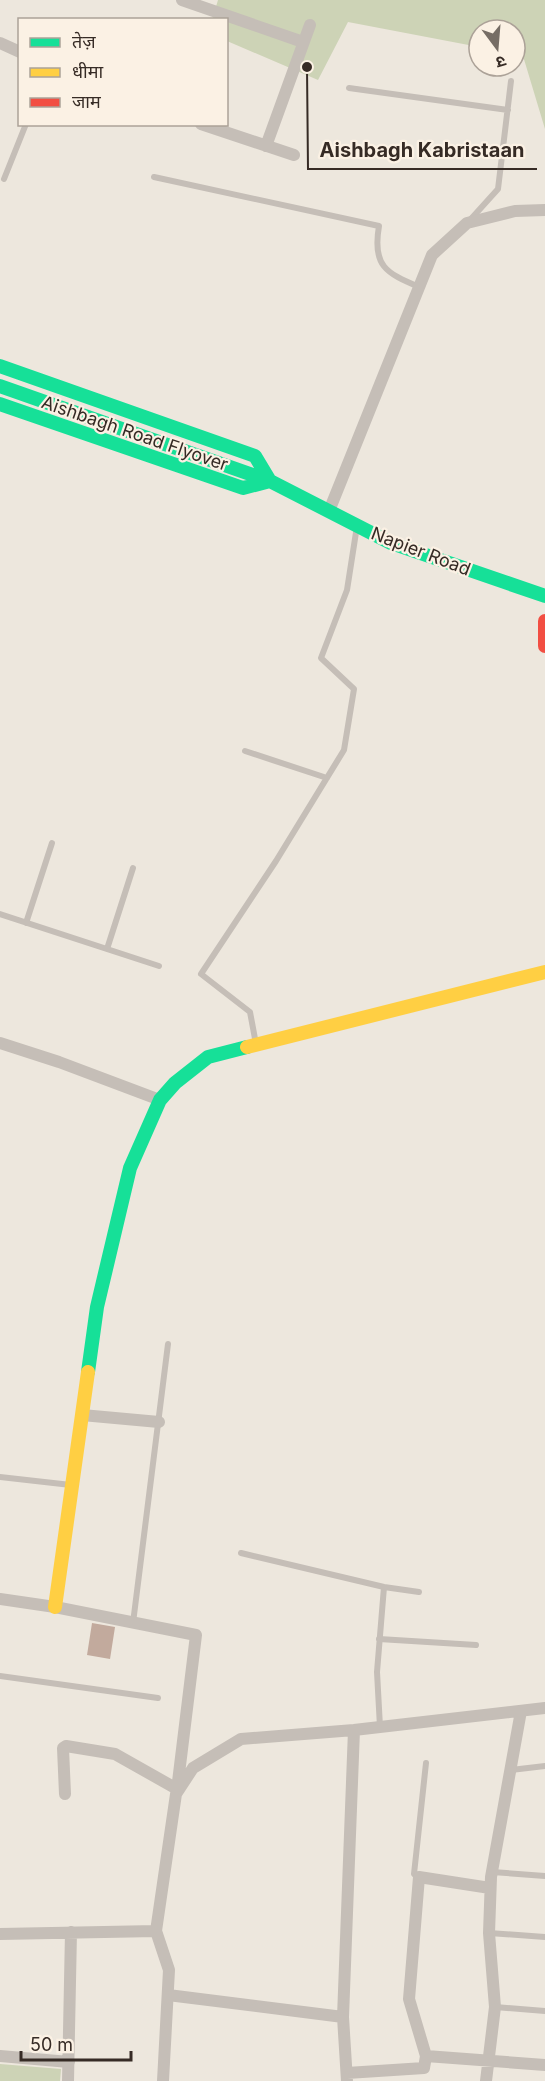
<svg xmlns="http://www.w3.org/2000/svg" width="545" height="2081" font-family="Inter,'Noto Sans Devanagari',sans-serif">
<rect width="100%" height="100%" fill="#ede7dd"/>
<!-- green -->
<path fill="#cdd3b6" d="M218,0h327v129l-22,-73 -8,-2v-24h-36v17l-131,-25 -30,58 -91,-39 -1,-21h-14z
M0,2064l61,5 -1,12h-60z"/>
<!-- building -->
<path fill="#c2aa9d" d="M92,1623l23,4 -5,32 -23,-4z"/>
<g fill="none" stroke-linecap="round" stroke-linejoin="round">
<!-- lane -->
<path stroke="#c5beb7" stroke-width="6" d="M349,88l159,22
M154,177l225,49c-7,40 7,47 40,61
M4,179l22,-55
M470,220l28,-31 13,-108
M245,751l82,27
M0,914l159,52
M26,923l26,-80
M107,949l26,-81
M256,1044l-6,-32 -49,-38 75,-113 68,-111 10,-61 -33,-31 26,-68 10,-64
M0,1477l71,8
M241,1553l143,34 35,5
M133,1623l35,-279
M379,1639l97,6
M0,1676l158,22
M380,1727l-3,-55 7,-85
M511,1770l34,-4
M492,1872l53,4
M418,1877l-4,-3 12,-111
M489,1933l56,4
M495,2007l50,4"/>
<!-- street -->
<path stroke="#c5beb7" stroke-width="12" d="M182,0l121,42
M0,43l20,9
M201,124l93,31
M266,146l44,-121
M329,511l103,-256 35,-32 48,-12 30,-1
M0,1043l59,19 101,38
M82,1415l77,7
M0,1599l55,8 141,28 -19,155
M65,1794l-2,-46 3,-2 49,8 62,35
M0,1934l156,-3
M168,1995l175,22
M0,2056l69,6
M426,2056l119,9
M347,2073l77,-5 2,-12 -17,-57 10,-122 71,11
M68,2081l3,-149
M163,2081l6,-111 -13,-39 20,-137 17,-26 48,-29 113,-9 191,-22
M347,2081l-4,-64 11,-287
M486,2081l9,-74 -6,-74 2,-56 30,-166"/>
<!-- fast -->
<path stroke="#16e098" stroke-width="14" d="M0,366l255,90 15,25
M0,386l270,95 121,62 154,53
M0,404l243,84 27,-7
M88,1372l9,-65 33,-139 30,-68 15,-17 33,-26 39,-10"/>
<!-- slow -->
<path stroke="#ffcf43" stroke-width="14" d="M247,1047l298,-75
M55,1607l33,-235"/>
<!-- jam -->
<path stroke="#f24e42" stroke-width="14" d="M545,621v25"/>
</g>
<g text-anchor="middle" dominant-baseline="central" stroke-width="4.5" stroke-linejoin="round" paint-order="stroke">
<!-- street labels -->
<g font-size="18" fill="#362b25" stroke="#fbf1e4">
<text transform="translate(135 433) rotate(19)">Aishbagh Road Flyover</text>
<text transform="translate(421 551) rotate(21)">Napier Road</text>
</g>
</g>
<!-- callouts -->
<path fill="none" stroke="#362b25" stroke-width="2" d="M307 67L308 169H537"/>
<circle fill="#362b25" stroke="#fbf1e4" stroke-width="2" cx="307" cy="67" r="6"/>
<g font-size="20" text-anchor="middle" font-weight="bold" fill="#362b25" stroke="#fbf1e4" stroke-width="4.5" stroke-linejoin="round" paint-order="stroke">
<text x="422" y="157">Aishbagh Kabristaan</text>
</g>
<!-- legend -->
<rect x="18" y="18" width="210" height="108" fill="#fbf1e4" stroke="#aca298" stroke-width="1.5"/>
<rect x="30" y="38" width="30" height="9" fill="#16e098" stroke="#aca298" stroke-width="1.5"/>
<text x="72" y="48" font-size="18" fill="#362b25">तेज़</text>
<rect x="30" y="68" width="30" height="9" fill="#ffcf43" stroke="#aca298" stroke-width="1.5"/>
<text x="72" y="78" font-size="18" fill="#362b25">धीमा</text>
<rect x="30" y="98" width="30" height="9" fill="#f24e42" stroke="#aca298" stroke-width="1.5"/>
<text x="72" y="108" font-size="18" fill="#362b25">जाम</text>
<!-- north arrow -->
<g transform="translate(497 48) rotate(164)"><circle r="28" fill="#fbf1e4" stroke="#aca298" stroke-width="1.5"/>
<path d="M0-4.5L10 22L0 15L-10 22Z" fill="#766d65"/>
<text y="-9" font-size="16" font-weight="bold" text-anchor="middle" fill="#362b25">उ</text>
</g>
<!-- scale -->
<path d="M21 2051v9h110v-9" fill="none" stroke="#362b25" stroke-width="3"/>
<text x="30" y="2051" font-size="18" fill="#362b25" stroke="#fbf1e4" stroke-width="4.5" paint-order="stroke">50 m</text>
</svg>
